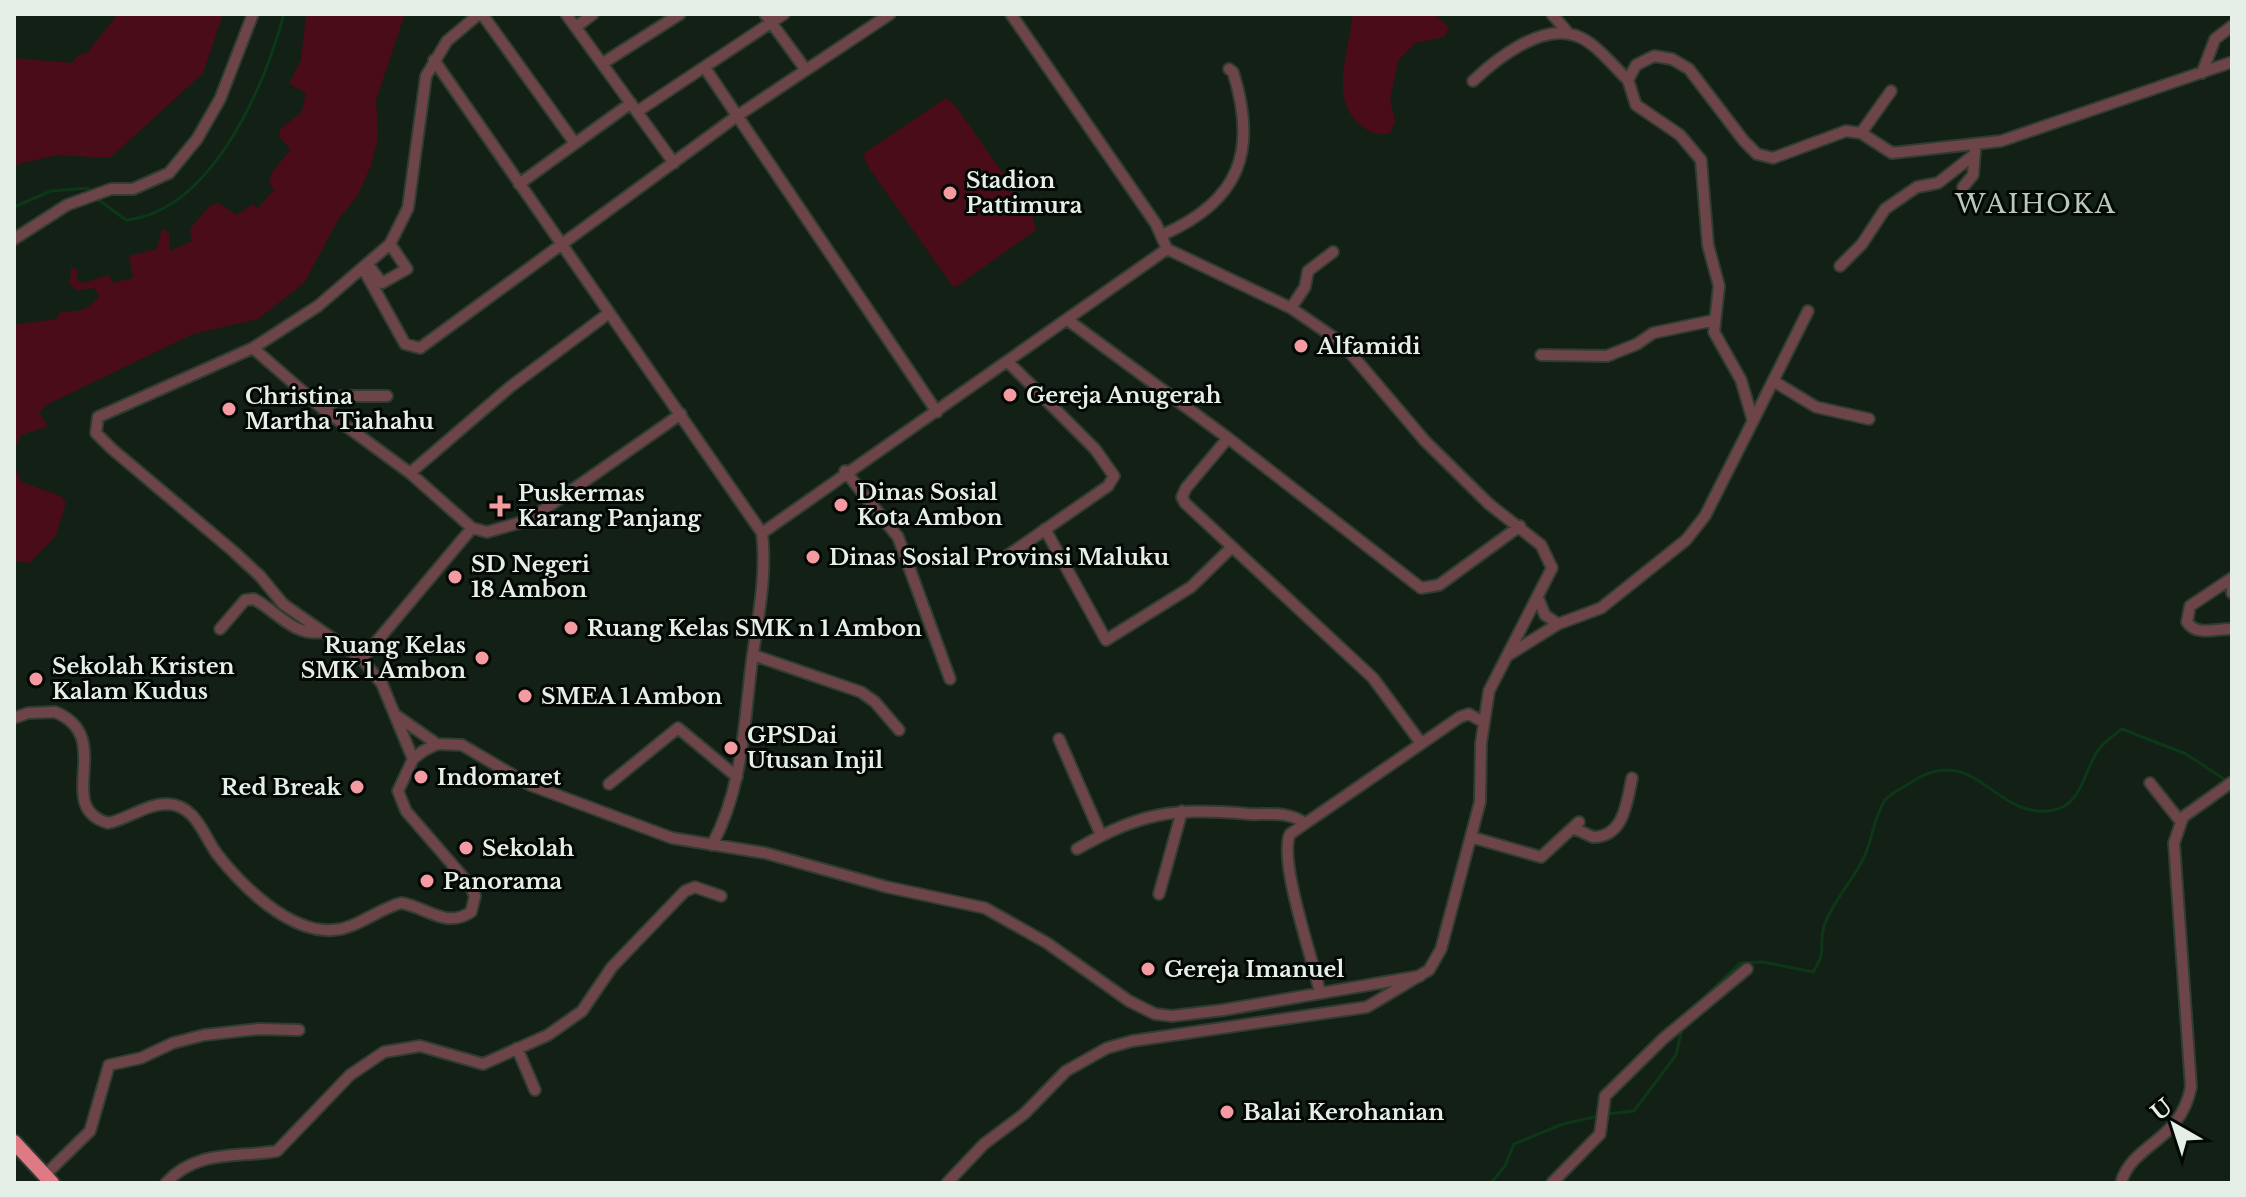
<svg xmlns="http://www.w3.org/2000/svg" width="2246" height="1197" font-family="'Libre Baskerville',serif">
<rect width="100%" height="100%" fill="#132015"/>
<!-- green -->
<path fill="#4b0c19" d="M118,14h105l-20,59 -93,85 -53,-3 -43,10v-107l58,5 6,-8 8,-1z
M306,14h99l-29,86 2,37 -7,29 -14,30 -19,24 -34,63 -46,36 -65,15 -147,71 -7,8 9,13 -27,9 -7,16v-126l42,-6 5,-8c16,2 28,-1 38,-15l-5,-8 -18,2 -6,-6 1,-17 7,3 -2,9 7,4 26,-8 4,8 20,-5 -4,-22 28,-7 5,-20 7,4 1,18 22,-10 -2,-13 20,-22 8,-3 19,12 16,-11 5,4 16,-18 -5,-7 3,-11 19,-23 -12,-12 1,-8 21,-16 5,-19 -17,-11 12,-23z
M1352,14h83l14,14 -5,9 -29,6 -17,18 -8,38 5,23 -4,10c-10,5 -20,1 -28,-5 -37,-28 -12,-77 -11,-113z
M946,98l11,10 75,107 4,15 -82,58 -85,-120 -6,-14z
M14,465l7,17 40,14 5,7 -11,34 -26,26 -15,-2z"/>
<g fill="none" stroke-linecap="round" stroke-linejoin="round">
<!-- stream -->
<path stroke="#0c3817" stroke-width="3" d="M96,198l30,22c86,-9 138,-133 158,-206
M14,207l37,-16 37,-3 3,4
M1695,1006l45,-43 23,-1 50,10c15,-23 5,-26 11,-46 9,-26 29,-45 40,-69 9,-18 9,-39 21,-57 6,-7 17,-12 25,-17 66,-44 84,39 144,27 29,-6 30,-41 45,-61 6,-8 15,-14 23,-20l64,25 41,27
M1607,1114l27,-3 42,-56 6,-26
M1491,1183l14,-17 9,-22 49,-20 36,-8"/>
<defs>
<path id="minor" d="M482,14l92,128
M566,14l108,149
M765,14l41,56
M1552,14l17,20
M576,27l17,-13
M434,60l328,473c5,42 -4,85 -10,127 -8,63 -9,128 -40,185
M603,63l77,-49
M705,68l232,344
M2202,73l13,-34 17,-13
M1473,81c22,-21 69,-59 104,-45 19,7 36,30 51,44
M638,111l146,-97
M1861,133l30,-42
M519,184l112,-81
M1963,187l10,-12 2,-25
M1162,235c78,-34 96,-84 71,-163l-4,-3
M14,239l53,-34 44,-16h22l36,-16 28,-34 23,-40 33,-85
M369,266l13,17 25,-14 -17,-25
M1840,266l22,-22 23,-35 32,-22 21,-4 37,-29
M364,270l41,74 15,4 317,-232 153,-102
M1291,308l14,-21 3,-16 25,-19
M1069,321l159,117 -42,50 -4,9 3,6 188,175 48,65
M253,348l65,-42 72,-62 18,-36 18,-132 21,-35 32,-27
M1541,355l66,1 30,-12 16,-11 62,-13
M1775,382l41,25 53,12
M323,409l19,-13h45
M1753,421l55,-110
M1228,438l193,150 18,-3 81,-59
M845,471l53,66 52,142
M410,473l100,-86 99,-74
M1045,529l61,111 85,-53 40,-39
M762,533l405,-284
M1004,558l104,-72 6,-10 -19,-27 -86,-86
M2232,578l-42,28 -3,16c10,15 29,6 45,7
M2232,581v12
M1538,598l7,17 13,9
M220,629l25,-29 9,-1c22,12 41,38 68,33
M1510,654l48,-30 43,-16 85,-68 19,-24 48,-95 -12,-41 -27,-48 5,-46 -11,-41 -7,-85 -21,-25 -44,-30 -8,-25 8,-15 18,-9 18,3 17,10 55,72 13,13 16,4 73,-27 15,2 31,20 109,-12 231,-79
M753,655l108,37 14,10 24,28
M362,659l110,-131
M397,716l40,28
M14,718l14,-5 27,-1c62,25 -3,95 53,111 20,-4 38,-19 59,-19 29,1 36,31 50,50 25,32 72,79 116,76 23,-1 45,-21 68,-27 26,4 44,26 70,9l4,-16 -5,-11 -64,-74 -8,-20 15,-32 10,-8 14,-7 25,1 68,40 142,53 93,15 122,34 98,21 62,35 82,58 26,13 17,2 51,-6 197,-34
M1059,739l42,96
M413,759l-31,-75 -20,-25 -79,-55 -23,-28 -27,-25 -121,-102 -16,-16 2,-16 155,-69 70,61 87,64 62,55 15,4 42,-12 152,-106
M2150,783l31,39
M609,784l69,-56 59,49
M1573,828l20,9c31,0 34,-35 39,-59
M1471,837l70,20 38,-35
M1077,849c65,-38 98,-41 172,-35 20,1 37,-3 54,8
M1159,894l23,-83
M1320,993c-7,-34 -42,-132 -30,-159l170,-117 9,-3 14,8
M517,1048l18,42
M45,1175l45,-44 19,-66 32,-7 32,-15 31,-8 55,-6 40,1
M166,1183c31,-34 71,-25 111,-32l73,-76 34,-23 36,-6 63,18 65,-29 34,-24 30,-44 73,-76 10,-4 26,9
M947,1183l37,-39 40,-30 42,-43 41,-23 25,-7 235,-34 62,-37 12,-21 39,-147 1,-59 8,-52 63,-123 -11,-23 -52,-41 -64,-63 -83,-98 -51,-35 -124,-59 -11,-25 -145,-210
M1552,1183l48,-49 5,-38 59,-58 83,-69
M2121,1183c11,-40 59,-40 70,-96l-17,-244 9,-26 49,-35"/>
<path id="highway" d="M14,1142l38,41"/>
</defs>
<!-- minor casing -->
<use href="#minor" stroke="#313d32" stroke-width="14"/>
<!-- highway casing -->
<use href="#highway" stroke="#313d32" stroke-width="18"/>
<!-- minor -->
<use href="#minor" stroke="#6d4548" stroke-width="10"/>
<!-- highway -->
<use href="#highway" stroke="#de7a83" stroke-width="14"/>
</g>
<!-- markers -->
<g fill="#f49aa1" stroke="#040804" stroke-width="3">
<circle cx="950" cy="193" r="8"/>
<circle cx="1301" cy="346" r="8"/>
<circle cx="1010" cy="395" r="8"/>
<circle cx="229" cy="409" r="8"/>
<circle cx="841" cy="505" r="8"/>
<path d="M496 494h8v8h8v8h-8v8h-8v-8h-8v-8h8z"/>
<circle cx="813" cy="557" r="8"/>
<circle cx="455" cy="577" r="8"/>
<circle cx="571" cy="628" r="8"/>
<circle cx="482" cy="658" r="8"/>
<circle cx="36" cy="679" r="8"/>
<circle cx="525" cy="696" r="8"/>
<circle cx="731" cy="748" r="8"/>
<circle cx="421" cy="777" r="8"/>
<circle cx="357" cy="787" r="8"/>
<circle cx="466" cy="848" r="8"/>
<circle cx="427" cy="881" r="8"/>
<circle cx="1148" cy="969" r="8"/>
<circle cx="1227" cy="1112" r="8"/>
</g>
<g text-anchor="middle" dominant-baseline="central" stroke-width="6" stroke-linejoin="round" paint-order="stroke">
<!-- poi labels -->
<g font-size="22" font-weight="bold" fill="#e6efe7" stroke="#040804" text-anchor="start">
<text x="966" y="180">Stadion<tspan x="966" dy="25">Pattimura</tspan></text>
<text x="1317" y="346">Alfamidi</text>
<text x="1026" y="395">Gereja Anugerah</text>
<text x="245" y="396">Christina<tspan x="245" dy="25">Martha Tiahahu</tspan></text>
<text x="857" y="492">Dinas Sosial<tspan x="857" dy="25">Kota Ambon</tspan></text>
<text x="518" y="493">Puskermas<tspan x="518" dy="25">Karang Panjang</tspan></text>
<text x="829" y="557">Dinas Sosial Provinsi Maluku</text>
<text x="471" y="564">SD Negeri<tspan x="471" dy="25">18 Ambon</tspan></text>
<text x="587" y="628">Ruang Kelas SMK n 1 Ambon</text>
<text x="466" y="645" text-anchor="end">Ruang Kelas<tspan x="466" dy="25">SMK 1 Ambon</tspan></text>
<text x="52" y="666">Sekolah Kristen<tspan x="52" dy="25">Kalam Kudus</tspan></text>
<text x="541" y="696">SMEA 1 Ambon</text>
<text x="747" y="735">GPSDai<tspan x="747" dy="25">Utusan Injil</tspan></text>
<text x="437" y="777">Indomaret</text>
<text x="341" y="787" text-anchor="end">Red Break</text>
<text x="482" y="848">Sekolah</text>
<text x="443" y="881">Panorama</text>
<text x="1164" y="969">Gereja Imanuel</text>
<text x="1243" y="1112">Balai Kerohanian</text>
</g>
<!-- quarter labels -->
<g font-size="26" letter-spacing="2" fill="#b7c9b9" stroke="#040804">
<text x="2036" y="204">WAIHOKA</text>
</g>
</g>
<!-- border -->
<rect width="2246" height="1197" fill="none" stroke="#e6efe7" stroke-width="32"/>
<!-- north arrow -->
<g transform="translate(2174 1125) rotate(321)" stroke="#040804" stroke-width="6" paint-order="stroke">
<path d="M0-6L14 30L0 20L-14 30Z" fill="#e6efe7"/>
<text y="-12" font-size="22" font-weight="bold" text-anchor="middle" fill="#e6efe7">U</text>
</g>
</svg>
